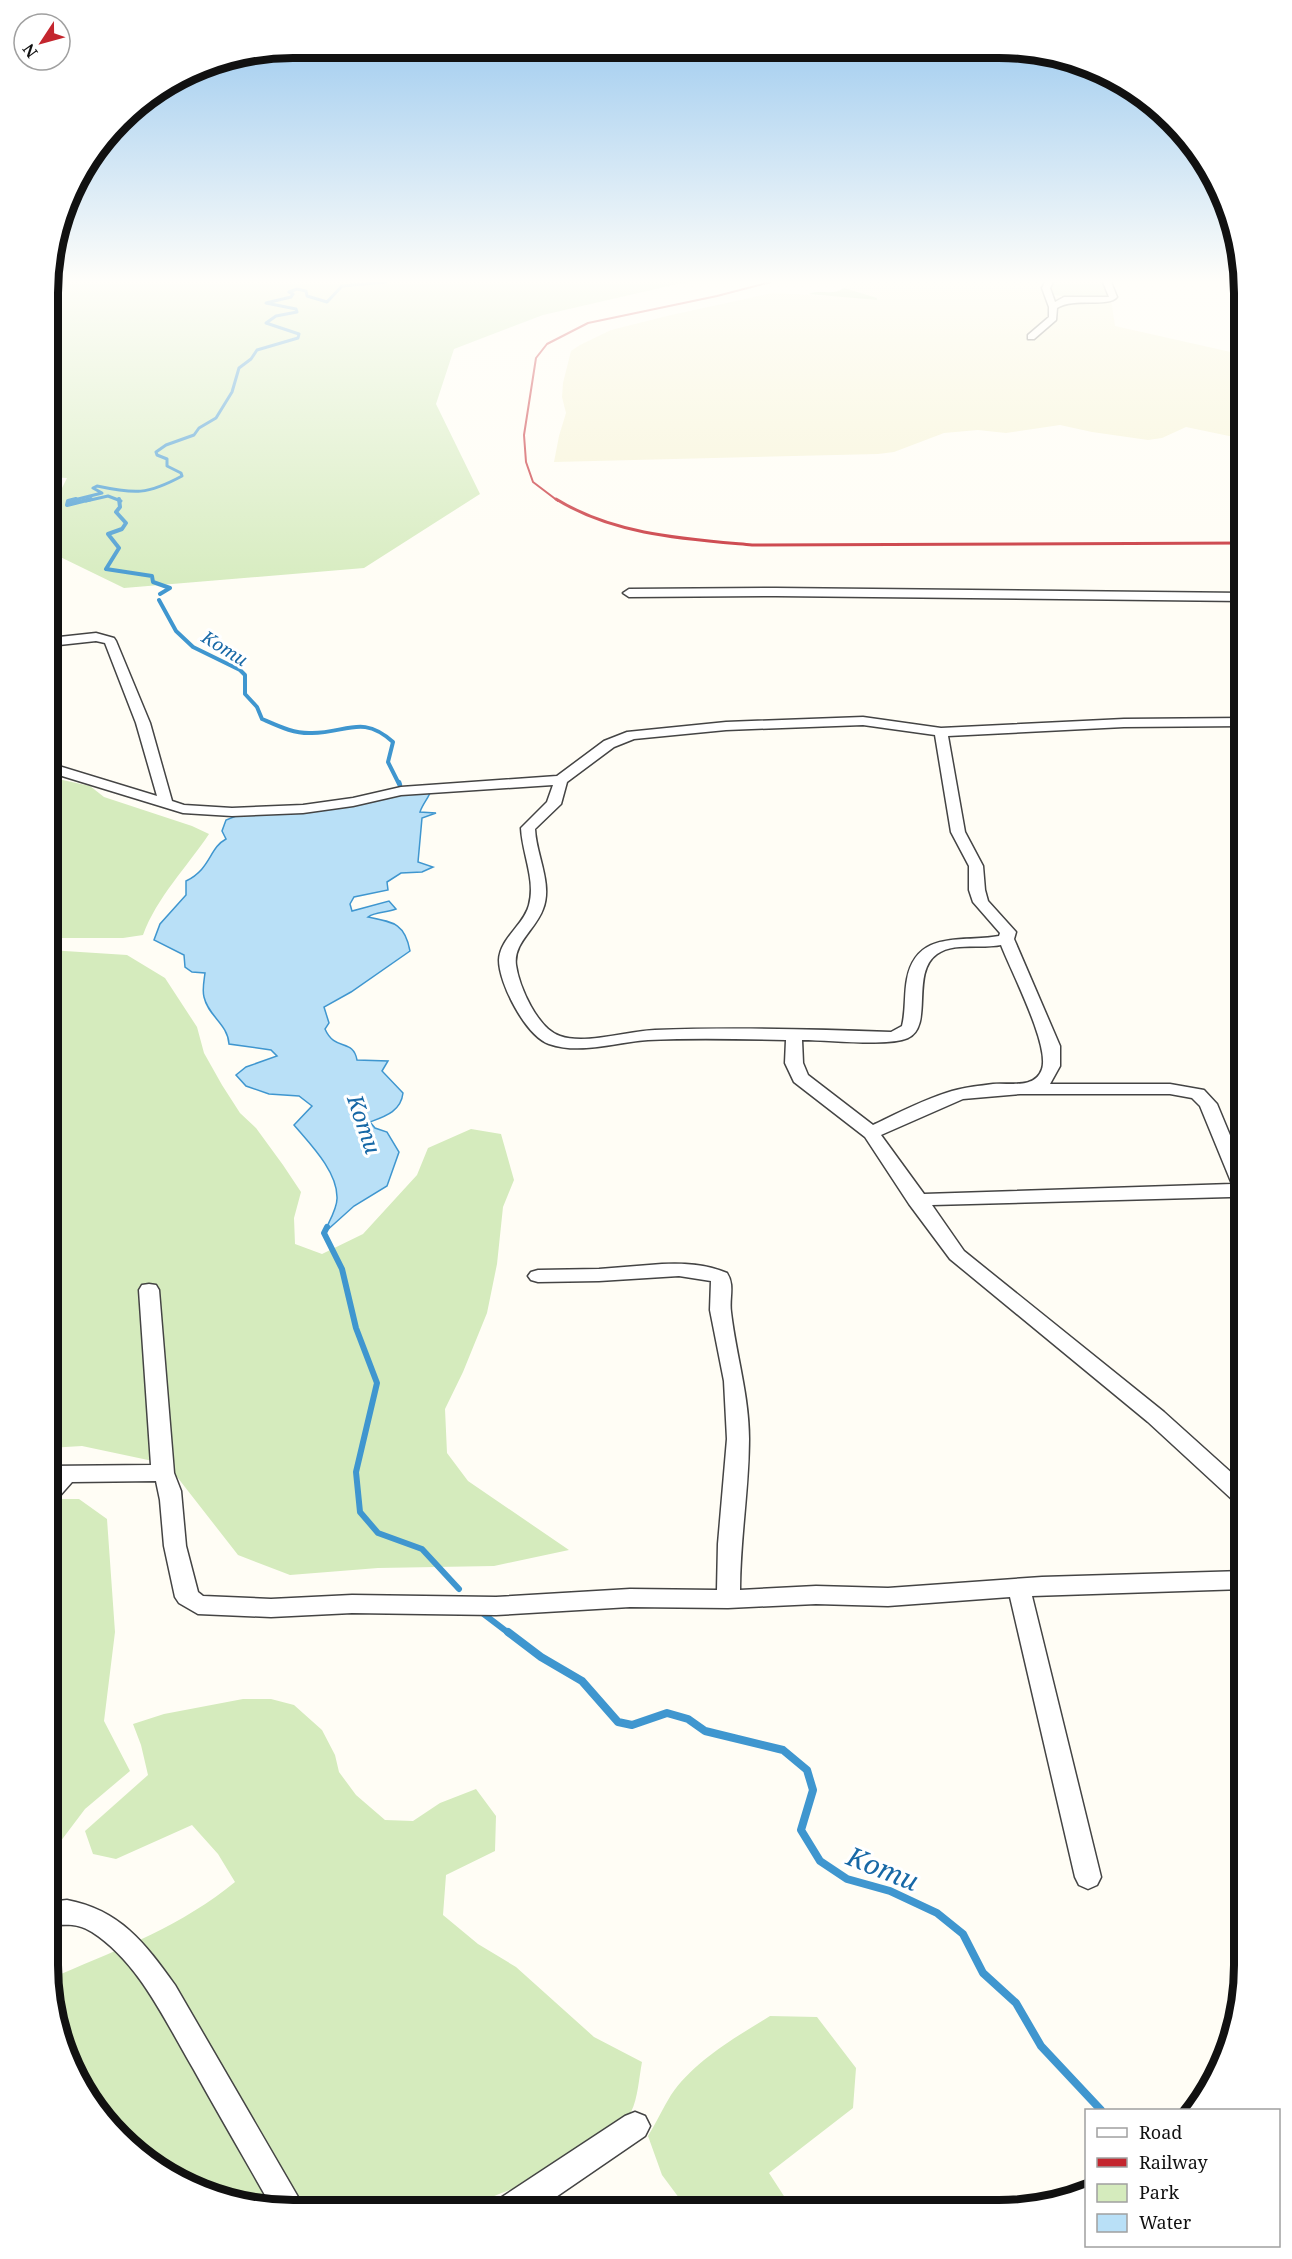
<svg xmlns="http://www.w3.org/2000/svg" width="1292" height="2259" font-family="'Noto Serif',serif">
<rect width="100%" height="100%" fill="#fffdf5"/>
<!-- farmland -->
<path fill="#f6f3d4" d="M852,282h195l6,15 58,2 4,27 129,29v81h-15l-43,-9 -24,11 -14,2 -56,-8 -32,-7 -54,8 -28,-3 -34,3 -50,19 -16,2 -324,8 5,-26 7,-23 -4,-16 1,-14 8,-32 9,-6 31,-15 56,-14 105,-23 59,3z"/>
<!-- green -->
<path fill="#d5ebbd" d="M50,282h636l-143,33 -89,34 -18,55 44,90 -116,74 -240,20 -74,-36v-40l17,-34 -17,-1z
M1053,282h51l7,15 -12,2 -48,-4 -2,-9z
M49,777l41,9 14,11 88,29 17,8c-22,33 -52,63 -66,101l-20,3h-74z
M49,950l78,5 38,23 32,49 7,26 18,32 18,28 16,15 27,37 18,27 -7,26 1,26 27,10 41,-20 54,-59 11,-27 43,-19 30,5 13,46 -11,27 -6,57 -10,49 -24,59 -18,37 2,44 21,28 101,69 -75,16 -116,2 -88,7 -52,-20 -71,-91 -85,-18 -33,2z
M49,1499h30l28,20 8,113 -11,89 26,50 -45,38 -37,49z
M243,1699h28l23,6 28,25 13,25 4,17 17,23 29,25 28,1 27,-18 36,-14 20,27 -1,35 -49,24 -3,40 35,29 38,23 78,70 48,25c-3,15 -4,36 -11,50 -21,40 -114,76 -156,91l-6,6h-208l-62,-17 -55,-32 -54,-58 -29,-57 -12,-73 12,2c61,-26 122,-49 174,-92l-17,-28 -26,-29 -76,34 -23,-5 -8,-23 63,-56 -7,-30 -8,-21 31,-10z
M770,2016l47,1 39,51 -3,40 -84,65 24,37h-105l-26,-35 -14,-39c8,-13 15,-28 23,-41 23,-34 65,-58 99,-79z"/>
<!-- forest -->
<path fill="#b9dc9c" d="M844,288l33,10v2l-68,-6c11,-5 25,2 35,-6z"/>
<!-- water -->
<path fill="#b9e0f7" stroke="#3f96cf" stroke-width="1.5" d="M432,788c-3,10 -9,15 -12,24l16,1 -14,5 -4,44 15,5 -11,5 -21,1 -14,9 1,8 -34,7 -4,7 2,7 37,-10 7,8c-9,4 -20,2 -28,8 25,5 37,6 42,34l-59,41 -27,15 5,16 -4,6c10,23 28,9 32,31l31,1 -6,10 21,22c-2,18 -17,23 -33,29l5,6 12,4 12,20 -12,34 -33,20 -30,27c4,-10 14,-25 13,-36 0,-26 -27,-53 -43,-72l18,-19 -13,-10 -30,-2 -23,-8 -10,-11 10,-8 31,-11 -6,-6 -42,-6c-1,-20 -21,-28 -25,-47 -2,-7 0,-16 1,-24l-13,-1 -7,-5 -1,-12 -30,-15 6,-16 26,-29v-14c25,-12 23,-33 40,-42l-4,-8 4,-11 15,-6z"/>
<g fill="none" stroke-linecap="round" stroke-linejoin="round">
<!-- stream-far4 -->
<path stroke="#3f96cf" stroke-width="3" d="M70,501l32,-8 -9,-5 4,-2c38,8 50,9 85,-10l-1,-3 -14,-7v-7l-10,-4 -1,-3 10,-7 28,-10 5,-7 17,-10 16,-26 7,-24 12,-9 6,-9 41,-12 1,-4 -33,-11 10,-7 21,-4 -1,-3 -30,-6 25,-6 2,-3 -4,-2 8,-3 9,2 1,5 20,6 15,-16 44,-4
M86,501l22,-5 13,5"/>
<!-- stream-far3 -->
<path stroke="#3f96cf" stroke-width="4" d="M76,499l-8,2 -1,4 24,-6
M119,499l1,8 -4,5 10,11 -4,6 -14,5 11,14 -13,21 46,7 1,6 17,6 -10,6
M159,600l17,31 17,16 47,23 5,5v19l12,13 5,12c16,7 32,15 50,14 35,0 50,-19 81,9l-5,20 11,22"/>
<!-- stream-far2 -->
<path stroke="#3f96cf" stroke-width="4.5" d="M399,782l1,3"/>
<!-- stream-far1 -->
<path stroke="#3f96cf" stroke-width="6" d="M327,1227l-3,6 18,36 14,59 21,55 -21,89 4,40 18,21 44,16 37,40
M481,1612l29,22"/>
<!-- stream -->
<path stroke="#3f96cf" stroke-width="8" d="M508,1632l33,25 41,24 36,41 14,3 35,-12 21,6 17,12 78,19 24,20 6,20 -12,40 19,31 27,18 43,12 47,22 26,21 20,39 33,30 25,43 60,64"/>
<defs>
<path id="street" d="M1045,282h8l-3,6 5,14 9,-5h45l-6,-15h8l6,15c-9,11 -43,0 -60,11l-1,12 -22,19h-6v-4l21,-18v-10l-7,-19z
M776,588l468,5v8l-468,-5 -147,1 -6,-4 6,-4z
M96,633l18,5 2,3 34,82 22,78 12,4 48,3 71,-3 50,-7 48,-11 156,-11 47,-35 23,-9 99,-10 137,-5 78,11 183,-9 120,-1v8l-120,1 -176,9 17,96 18,34 2,24 3,11 28,31 -2,7 46,107v20l-10,18h120l34,6 13,14 27,65v24l-14,4 -298,8 32,46 200,161 80,72v21l-8,-2 -88,-81 -198,-163 -41,-55 -44,-67 -71,-55 -9,-19 1,-23c-46,-1 -92,-2 -138,0 -32,2 -67,15 -99,4 -23,-8 -50,-60 -50,-84 1,-22 25,-35 30,-55 7,-25 -7,-52 -8,-77l26,-26 6,-17 -152,10 -48,11 -50,7 -71,3 -49,-3 -134,-41v-9l108,33 -21,-73 -31,-80 -9,-2 -46,5v-8zM863,725l72,10 16,97 18,34v24l4,12 27,31 -1,3c-37,7 -82,-7 -92,43 -3,15 -1,31 -5,47l-11,6c-79,-3 -157,-5 -236,-2 -28,1 -70,15 -95,6 -22,-7 -41,-49 -44,-71 -3,-22 20,-36 27,-56 10,-25 -7,-54 -8,-80l26,-25 6,-22 47,-35 20,-8 92,-9zM1001,945c10,26 49,101 41,124 -7,21 -34,13 -49,15 -14,2 -27,3 -41,7 -27,8 -54,22 -79,34l-65,-50 -5,-12 -1,-23c27,0 84,7 106,-2 26,-12 2,-65 29,-84 17,-12 44,-5 64,-9zM1020,1094h150l22,4 8,8 32,78 -308,10 -43,-59 82,-36z
M662,1264c23,-1 43,0 65,9 8,12 2,25 4,39 5,43 18,83 18,127 0,50 -9,100 -9,151l76,-4 72,2 154,-11 202,-6v18l-212,7 69,281 -4,8 -9,4 -9,-4 -4,-8 -65,-280 -122,9 -72,-2 -88,4 -98,-1 -134,8 -144,-2 -81,4 -73,-3 -19,-11 -4,-6 -11,-51 -4,-46 -4,-19 -84,1 -15,17 -8,2v-35l102,-1 -12,-175 3,-5 7,-1 7,1 3,5 15,183 7,18 5,55 12,46 5,4 68,3 81,-4 144,2 134,-8 87,1 1,-46 9,-105 -3,-58 -14,-71 1,-29 -32,-5 -80,5 -61,1 -7,-2 -3,-4 3,-4 7,-2 61,-1z
M67,1900c53,10 78,43 108,85l130,224h-32c-26,-46 -53,-92 -79,-139 -28,-47 -54,-107 -102,-138 -14,-9 -28,-8 -44,-6v-24z
M635,2112l10,4 5,10 -5,10 -108,74h-42l4,-11 126,-83z"/>
</defs>
<!-- street casing -->
<use href="#street" stroke="#444" stroke-width="3"/>
<!-- street -->
<use href="#street" fill="#fff" fill-rule="evenodd"/>
<!-- rail-far1 -->
<path stroke="#c4262e" stroke-width="2" d="M558,501l-25,-19 -7,-20 -2,-27 12,-77 11,-14 41,-21 129,-27 54,-14"/>
<!-- rail -->
<path stroke="#c4262e" stroke-width="3" d="M556,499c58,36 129,40 196,46l492,-2"/>
</g>
<!-- sky -->
<linearGradient id="sky" x2="0" y2="1"><stop stop-color="#95c6ee"/><stop offset="0.47" stop-color="#fffefa"/><stop offset="1" stop-color="#fffefa" stop-opacity="0"/></linearGradient>
<rect width="1292" height="599" fill="url(#sky)"/>
<g text-anchor="middle" dominant-baseline="central" stroke-width="6" stroke-linejoin="round" paint-order="stroke">
<!-- far-water labels -->
<g font-size="18" font-style="italic" fill="#1768a6" stroke="#fff">
<text transform="translate(225 648) rotate(32)">Komu</text>
</g>
<!-- water labels -->
<g font-size="22" font-style="italic" fill="#1768a6" stroke="#fff">
<text transform="translate(365 1124) rotate(71)">Komu</text>
</g>
<!-- near-water labels -->
<g font-size="27" font-style="italic" fill="#1768a6" stroke="#fff">
<text transform="translate(883 1868) rotate(22)">Komu</text>
</g>
</g>
<!-- crop -->
<path d="M0 0H1292V2259H0ZM293 58H999A235 235 0 0 1 1234 293V1965A235 235 0 0 1 999 2200H293A235 235 0 0 1 58 1965V293A235 235 0 0 1 293 58Z" fill="#fff" fill-rule="evenodd"/>
<path fill="none" stroke="#111" stroke-width="8" d="M293 58H999A235 235 0 0 1 1234 293V1965A235 235 0 0 1 999 2200H293A235 235 0 0 1 58 1965V293A235 235 0 0 1 293 58Z"/>
<!-- legend -->
<rect x="1085" y="2109" width="195" height="138" fill="#ffffff" stroke="#a0a0a0" stroke-width="1.5"/>
<rect x="1097" y="2128" width="30" height="9" fill="#ffffff" stroke="#a0a0a0" stroke-width="1.5"/>
<text x="1139" y="2139" font-size="18" fill="#111111">Road</text>
<rect x="1097" y="2158" width="30" height="9" fill="#c4262e" stroke="#a0a0a0" stroke-width="1.5"/>
<text x="1139" y="2169" font-size="18" fill="#111111">Railway</text>
<rect x="1097" y="2184" width="30" height="18" fill="#d5ebbd" stroke="#a0a0a0" stroke-width="1.5"/>
<text x="1139" y="2199" font-size="18" fill="#111111">Park</text>
<rect x="1097" y="2214" width="30" height="18" fill="#b9e0f7" stroke="#a0a0a0" stroke-width="1.5"/>
<text x="1139" y="2229" font-size="18" fill="#111111">Water</text>
<!-- north arrow -->
<g transform="translate(42 42) rotate(234)"><circle r="28" fill="#ffffff" stroke="#a0a0a0" stroke-width="1.5"/>
<path d="M0-4.5L10 22L0 15L-10 22Z" fill="#c4262e"/>
<text y="-9" font-size="16" font-weight="bold" text-anchor="middle" fill="#111111">N</text>
</g>
</svg>
